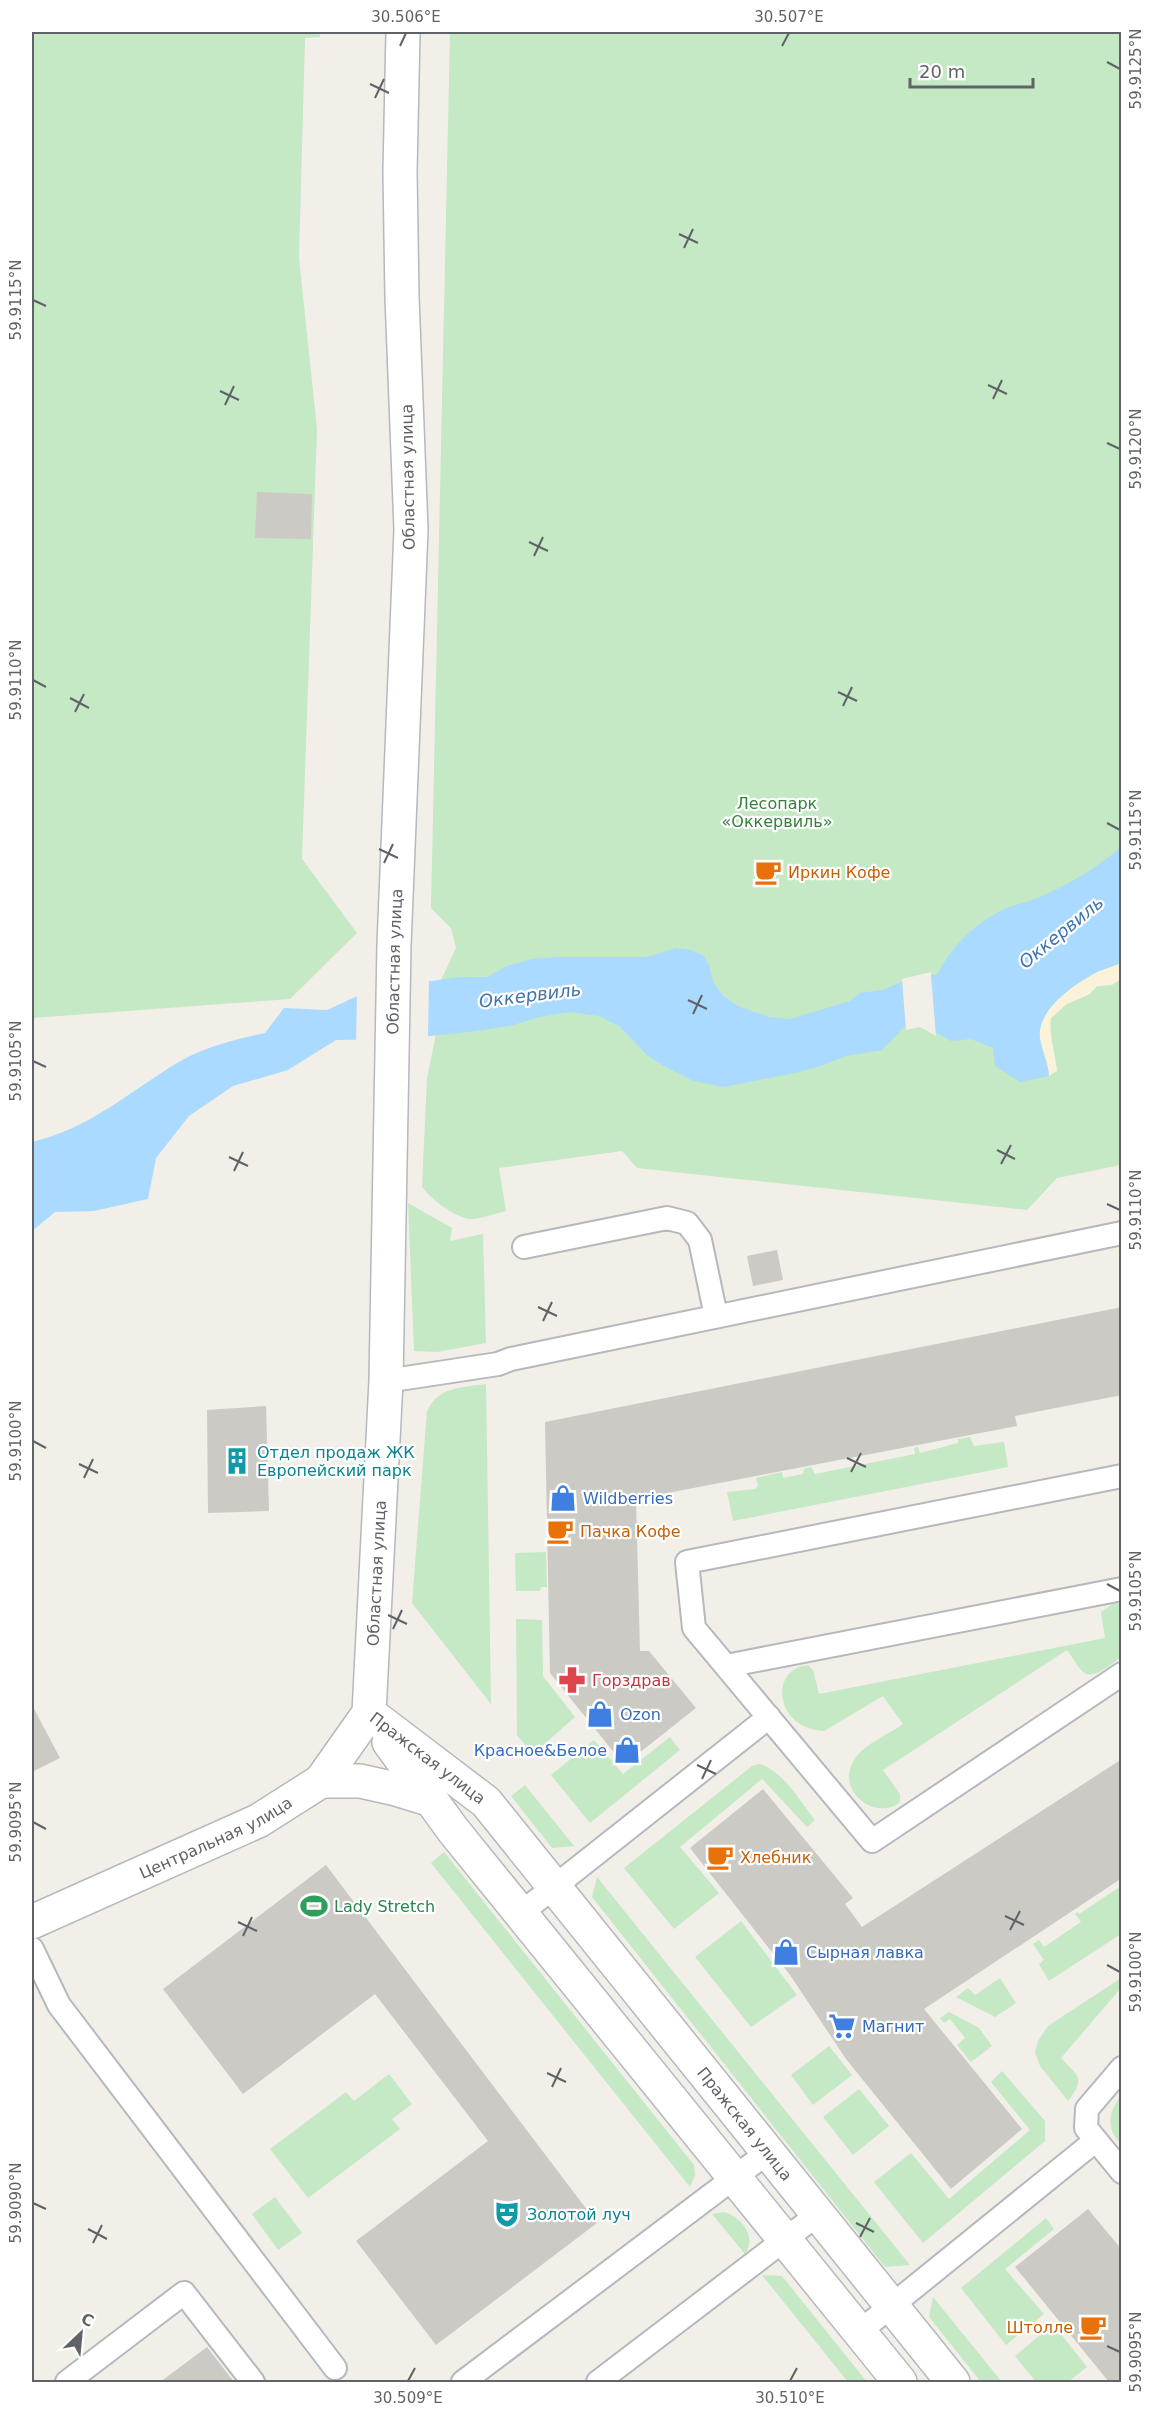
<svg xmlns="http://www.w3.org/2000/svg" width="1153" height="2414" font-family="'DejaVu Sans',sans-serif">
<rect width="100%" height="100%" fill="#f1efe8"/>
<!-- green -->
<path fill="#c5e8c5" d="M32,32h288v5l-15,1 -6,220 18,171 -15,430 55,74 -67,66 -258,19z
M450,32h671v1133l-64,13 -30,32 -390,-42 -15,-17 -123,17 7,43c-10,2 -27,9 -37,8 -16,-3 -38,-20 -47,-32l5,-109 15,-73 -1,-25 15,-32 -5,-20 -20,-20z
M408,1203l44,25 -2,13 33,-7 3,109 -49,9 -23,-1z
M486,1384l5,320 -79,-101 15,-192c12,-25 34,-23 59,-27z
M970,1437l4,9 30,-4 4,25 -275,54 -6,-29 28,-3 3,-3 -2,-8 26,-6 1,6 20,-4 1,-5 7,-2 4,7 100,-20 -1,-6 4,-1 2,6 38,-10v-4z
M546,1552l1,35h-6l-1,4h-24l-1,-38z
M1114,1603l7,1v53c-10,7 -28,25 -39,14 -6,-6 -10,-15 -15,-21l-184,120 17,24v8c-25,21 -69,-14 -43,-46 10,-13 32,-22 46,-32l-20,-28 -59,35c-51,-3 -54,-63 -16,-66l5,5 6,24 286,-56 -4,-26z
M516,1619l26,1 1,56 32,41 -42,37 -16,-19z
M670,1737l10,13 -90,73 -39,-48 43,-35 29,34z
M760,1764c23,7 40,37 55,56l-8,7 -45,-48 -82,68 39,46 -45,36 -50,-61 128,-102z
M525,1785l49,61 -22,2 -41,-52z
M444,1852l250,313 1,10 -5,12 -259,-324z
M597,1877l313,388 -25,2 -293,-370z
M1121,1886v48l-72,47 -10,-17 5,-4 -11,-16 6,-4 5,7 37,-25 -6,-8 2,-2 2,2z
M741,1921l56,74 -46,32 -56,-70z
M1000,1978l16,25 -21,14 -39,-20 12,-9 7,7z
M1121,1978v10l-60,70c17,18 25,20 7,43l-28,-35 -5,-14 3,-11 10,-15z
M949,2012l30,16 13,18 -21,16 -14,-17 8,-7 -15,-19 -6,4 -4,-5z
M829,2046l23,29 -39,30 -22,-30z
M1002,2071l43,50v20l-122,102 -49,-61 37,-29 38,46 81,-69 -39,-48z
M389,2074l23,30 -20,15 8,10 -92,69 -38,-49 76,-57 8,9z
M859,2089l30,37 -36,29 -30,-38z
M1121,2096v48c-15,-15 -13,-32 0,-48z
M275,2197l27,36 -24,17 -26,-36z
M724,2212c18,5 33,25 21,42l-33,-40z
M1046,2218l8,11 -49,40 39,45 -38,31 -45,-57z
M762,2275l20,1 85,106h-19z
M933,2297l69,85h-21l-52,-65z
M1053,2324l34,43 -19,15h-32l-21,-26z"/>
<!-- sand -->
<path fill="#fbf3d9" d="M1121,963v16l-9,6 -15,1 -7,8 -23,10 -16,14c-2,19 4,35 6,53l-8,5c-1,-14 -7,-25 -9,-37 -5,-29 37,-57 59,-68 8,-3 15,-5 22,-8z"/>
<!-- water -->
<path fill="#aadaff" d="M1121,847v116c-7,3 -14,5 -22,8 -22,11 -64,39 -59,68 2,12 8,23 9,37l-29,6 -25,-16 -2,-18 -22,-9 -20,2 -30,-17 -15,1 -24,25 -36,6 -25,10 -26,7 -71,14 -31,-6 -29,-15 -16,-10 -29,-30 -20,-10 -29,-4 -31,5 -29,9 -34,5 -73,8 -67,1 -48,30 -55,16 -44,30 -33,42 -8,41 -54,12 -39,1 -23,19v-89c57,-13 97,-50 145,-79 26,-16 59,-24 88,-30l19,-25 43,2 37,-17 37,-8 60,-8h26l20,-11 25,-7 26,-2h89l29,-9 15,2 13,6 5,9 4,17 10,14 15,10 30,11 22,2 60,-18 10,-8 22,-3 27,-11 29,-5c14,-29 39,-53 69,-66 13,-5 27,-8 40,-14 26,-12 52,-28 74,-47z"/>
<!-- pier -->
<path fill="#f1efe8" d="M931,972v3l5,61 -16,-9 -14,3 -4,-51z
M429,978l-1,60 -25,4 -47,1 1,-50 44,-11z"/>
<!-- building -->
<path fill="#cccac5" d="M257,492l55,2 -1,45 -56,-1z
M765,861l15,12 -9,11 -15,-12z
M777,1250l6,30 -30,6 -6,-30z
M1122,1307v88l-107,21 2,10 -381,73 4,152h9l47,57 -72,57 -74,-92 -5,-251z
M266,1406l3,105 -61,2 -1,-103z
M32,1705l28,53 -28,14z
M1122,1759v119l-198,131 98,120 -71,60 -105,-130 -56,-84 -100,-127 73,-59 90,109 -8,6 17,23z
M326,1865l271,358 -161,122 -80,-104 132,-100 -113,-147 -132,100 -80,-105z
M1088,2209l34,41v132h-13l-94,-115z
M207,2347l27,35h-74z"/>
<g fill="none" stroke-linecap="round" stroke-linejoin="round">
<defs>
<path id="service" d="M524,1247l143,-29 20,5 13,17 16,76
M386,1381l112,-17 13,-5 611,-126
M1122,1476l-435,86 7,66 178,213 250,-167
M726,1666l396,-77
M521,1913l248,-196
M32,1949l27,56 276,363
M1122,2068l-35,41 -1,19 36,44
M859,2332l236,-191
M67,2382l117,-89 69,89
M463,2382l304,-229
M598,2382l219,-167"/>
<g id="tertiary">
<path id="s1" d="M369,1713l17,-332 8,-436 17,-415 -9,-233 -2,-125 3,-140"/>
<path id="s2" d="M369,1713l117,89 467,580"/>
<path d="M389,1742l64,88 447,552"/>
<path d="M321,1781h39l36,8 36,11"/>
<path id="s3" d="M32,1922l226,-101 63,-40 48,-68"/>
</g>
</defs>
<!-- service casing -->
<use href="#service" stroke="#b5b8bc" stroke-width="26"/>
<!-- tertiary casing -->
<use href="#tertiary" stroke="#b5b8bc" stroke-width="36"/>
<!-- service -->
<use href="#service" stroke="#fff" stroke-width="22"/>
<!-- tertiary -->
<use href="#tertiary" stroke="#fff" stroke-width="33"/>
</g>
<!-- ticks -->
<path fill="none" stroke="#5f6368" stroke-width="2" d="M400,46l6,-13M782,46l7,-13M1107,62l13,7M370,84l19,9M375,98l9,-19M679,234l19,9M684,248l9,-19M33,300l13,6M988,385l19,9M220,391l19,9M993,399l9,-19M225,405l9,-19M1107,443l13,6M529,542l19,9M534,556l9,-19M33,680l13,7M838,692l19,9M70,698l19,10M843,706l9,-19M75,712l9,-18M1107,823l13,7M379,849l19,9M384,863l9,-19M688,1000l19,9M693,1014l9,-19M33,1061l13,6M997,1150l18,9M229,1157l19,9M1001,1164l10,-19M234,1171l9,-19M1107,1204l13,6M538,1307l19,9M543,1321l9,-19M33,1441l13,7M847,1458l19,9M79,1464l19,9M851,1472l10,-19M84,1478l9,-19M1107,1584l13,7M388,1615l19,9M393,1629l9,-19M697,1765l19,9M702,1779l9,-19M33,1822l13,7M1005,1916l19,9M238,1922l19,9M1010,1930l10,-19M243,1936l9,-19M1107,1965l13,7M547,2073l19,9M552,2087l9,-19M33,2203l13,6M856,2223l18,9M88,2229l19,10M860,2237l10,-19M93,2243l9,-18M1107,2346l13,6M408,2381l7,-13M790,2381l7,-13"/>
<!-- icons -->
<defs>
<symbol id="cafe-bare" viewBox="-9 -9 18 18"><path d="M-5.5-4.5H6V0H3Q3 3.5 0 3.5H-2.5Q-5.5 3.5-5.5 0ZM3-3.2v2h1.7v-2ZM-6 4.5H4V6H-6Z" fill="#e8710a" stroke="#fff" stroke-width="2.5" paint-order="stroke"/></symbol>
<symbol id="building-bare" viewBox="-9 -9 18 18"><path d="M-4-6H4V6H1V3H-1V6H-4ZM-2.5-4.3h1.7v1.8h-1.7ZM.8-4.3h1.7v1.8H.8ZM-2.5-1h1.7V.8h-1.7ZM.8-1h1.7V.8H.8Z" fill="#0f9aa8" stroke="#fff" stroke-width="2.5" paint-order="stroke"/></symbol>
<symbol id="shop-bare" viewBox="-9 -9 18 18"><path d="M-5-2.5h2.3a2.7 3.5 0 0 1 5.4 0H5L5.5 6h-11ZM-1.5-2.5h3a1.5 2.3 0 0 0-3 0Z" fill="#3f7fe0" stroke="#fff" stroke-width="2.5" paint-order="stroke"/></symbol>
<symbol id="pharmacy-bare" viewBox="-9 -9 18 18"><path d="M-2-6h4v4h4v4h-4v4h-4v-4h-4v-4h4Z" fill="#e0444e" stroke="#fff" stroke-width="2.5" paint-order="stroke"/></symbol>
<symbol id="stadium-bare" viewBox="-9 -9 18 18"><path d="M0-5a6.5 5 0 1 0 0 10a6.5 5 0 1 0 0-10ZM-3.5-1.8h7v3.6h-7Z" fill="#2e9e5b" stroke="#fff" stroke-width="2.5" paint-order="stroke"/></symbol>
<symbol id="supermarket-bare" viewBox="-9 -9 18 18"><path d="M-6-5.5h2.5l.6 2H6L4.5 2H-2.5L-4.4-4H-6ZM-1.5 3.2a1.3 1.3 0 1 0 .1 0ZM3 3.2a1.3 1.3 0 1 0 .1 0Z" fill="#3f7fe0" stroke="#fff" stroke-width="2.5" paint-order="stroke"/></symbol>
<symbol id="theatre-bare" viewBox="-9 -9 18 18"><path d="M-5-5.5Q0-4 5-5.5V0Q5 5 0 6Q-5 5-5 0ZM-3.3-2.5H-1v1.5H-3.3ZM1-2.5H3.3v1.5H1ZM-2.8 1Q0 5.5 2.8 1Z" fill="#0f9aa8" stroke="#fff" stroke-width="2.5" paint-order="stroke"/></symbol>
</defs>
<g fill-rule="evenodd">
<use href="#cafe-bare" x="749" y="853" width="38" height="38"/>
<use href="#building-bare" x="218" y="1442" width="38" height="38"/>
<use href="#shop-bare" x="544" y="1479" width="38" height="38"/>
<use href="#cafe-bare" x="541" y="1512" width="38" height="38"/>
<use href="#pharmacy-bare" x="553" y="1661" width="38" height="38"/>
<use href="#shop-bare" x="581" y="1695" width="38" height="38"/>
<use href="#shop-bare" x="608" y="1731" width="38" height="38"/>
<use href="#cafe-bare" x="701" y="1838" width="38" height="38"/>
<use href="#stadium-bare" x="295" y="1887" width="38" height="38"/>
<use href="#shop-bare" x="767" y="1933" width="38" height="38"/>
<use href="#supermarket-bare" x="823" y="2007" width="38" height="38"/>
<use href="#theatre-bare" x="488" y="2195" width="38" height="38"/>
<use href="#cafe-bare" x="1074" y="2308" width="38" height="38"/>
</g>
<g text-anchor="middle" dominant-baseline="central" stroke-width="4.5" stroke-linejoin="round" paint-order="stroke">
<!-- street labels -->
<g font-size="16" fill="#5f6368" stroke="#fff">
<text transform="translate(408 477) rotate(-91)">Областная улица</text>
<text stroke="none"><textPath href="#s1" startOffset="752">Областная улица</textPath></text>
<text stroke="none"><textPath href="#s1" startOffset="140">Областная улица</textPath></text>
<text stroke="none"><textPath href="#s2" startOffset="74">Пражская улица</textPath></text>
<text stroke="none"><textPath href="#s3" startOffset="202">Центральная улица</textPath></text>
<text stroke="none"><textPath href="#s2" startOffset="560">Пражская улица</textPath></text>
</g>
<!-- park labels -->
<g font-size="16" fill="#348238" stroke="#fff">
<text x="777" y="803">Лесопарк<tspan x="777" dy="18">«Оккервиль»</tspan></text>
</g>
<!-- food labels -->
<g font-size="16" fill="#c56008" stroke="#fff" text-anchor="start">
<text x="788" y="872">Иркин Кофе</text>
<text x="580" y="1531">Пачка Кофе</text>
<text x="740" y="1857">Хлебник</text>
<text x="1073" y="2327" text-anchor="end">Штолле</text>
</g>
<!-- culture labels -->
<g font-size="16" fill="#0d838f" stroke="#fff" text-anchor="start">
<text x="257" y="1452">Отдел продаж ЖК<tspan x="257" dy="18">Европейский парк</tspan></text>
<text x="527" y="2214">Золотой луч</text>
</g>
<!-- shop labels -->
<g font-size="16" fill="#366cbe" stroke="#fff" text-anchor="start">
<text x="583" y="1498">Wildberries</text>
<text x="620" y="1714">Ozon</text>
<text x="607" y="1750" text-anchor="end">Красное&amp;Белое</text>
<text x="806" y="1952">Сырная лавка</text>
<text x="862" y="2026">Магнит</text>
</g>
<!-- health labels -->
<g font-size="16" fill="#be3a42" stroke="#fff" text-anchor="start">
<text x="592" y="1680">Горздрав</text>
</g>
<!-- leisure labels -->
<g font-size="16" fill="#27864d" stroke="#fff" text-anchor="start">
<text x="334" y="1906">Lady Stretch</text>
</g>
<!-- water labels -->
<g font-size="18" font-style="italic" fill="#4174aa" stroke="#fff">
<text transform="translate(1061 932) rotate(-39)">Оккервиль</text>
<text transform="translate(530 995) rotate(-7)">Оккервиль</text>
</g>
</g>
<!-- border -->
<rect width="1153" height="2414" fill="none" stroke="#ffffff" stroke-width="66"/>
<!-- north arrow -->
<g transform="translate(81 2333) rotate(26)" stroke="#ffffff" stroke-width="4.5" paint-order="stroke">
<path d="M0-4.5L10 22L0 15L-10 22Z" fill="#5f6368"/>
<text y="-9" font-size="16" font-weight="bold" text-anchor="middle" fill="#5f6368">С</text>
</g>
<!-- scale -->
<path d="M910 78v9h123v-9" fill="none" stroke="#5f6368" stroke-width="3"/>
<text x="919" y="78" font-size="18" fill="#5f6368" stroke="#ffffff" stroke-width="4.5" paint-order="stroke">20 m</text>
<rect x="33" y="33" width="1087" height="2348" fill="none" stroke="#5f6368" stroke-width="2"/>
<g font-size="15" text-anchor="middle" fill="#5f6368">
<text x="406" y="22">30.506°E</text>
<text x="789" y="22">30.507°E</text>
<text transform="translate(1136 69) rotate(-90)" y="5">59.9125°N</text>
<text transform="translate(16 300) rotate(-90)" y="5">59.9115°N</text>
<text transform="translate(1136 449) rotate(-90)" y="5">59.9120°N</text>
<text transform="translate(16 680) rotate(-90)" y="5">59.9110°N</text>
<text transform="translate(1136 830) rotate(-90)" y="5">59.9115°N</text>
<text transform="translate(16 1061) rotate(-90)" y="5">59.9105°N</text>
<text transform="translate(1136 1210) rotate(-90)" y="5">59.9110°N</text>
<text transform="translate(16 1441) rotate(-90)" y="5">59.9100°N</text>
<text transform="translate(1136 1591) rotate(-90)" y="5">59.9105°N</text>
<text transform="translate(16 1822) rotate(-90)" y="5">59.9095°N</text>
<text transform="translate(1136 1972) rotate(-90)" y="5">59.9100°N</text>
<text transform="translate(16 2203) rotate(-90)" y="5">59.9090°N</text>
<text transform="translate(1136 2352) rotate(-90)" y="5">59.9095°N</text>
<text x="408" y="2403">30.509°E</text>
<text x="790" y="2403">30.510°E</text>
</g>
</svg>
